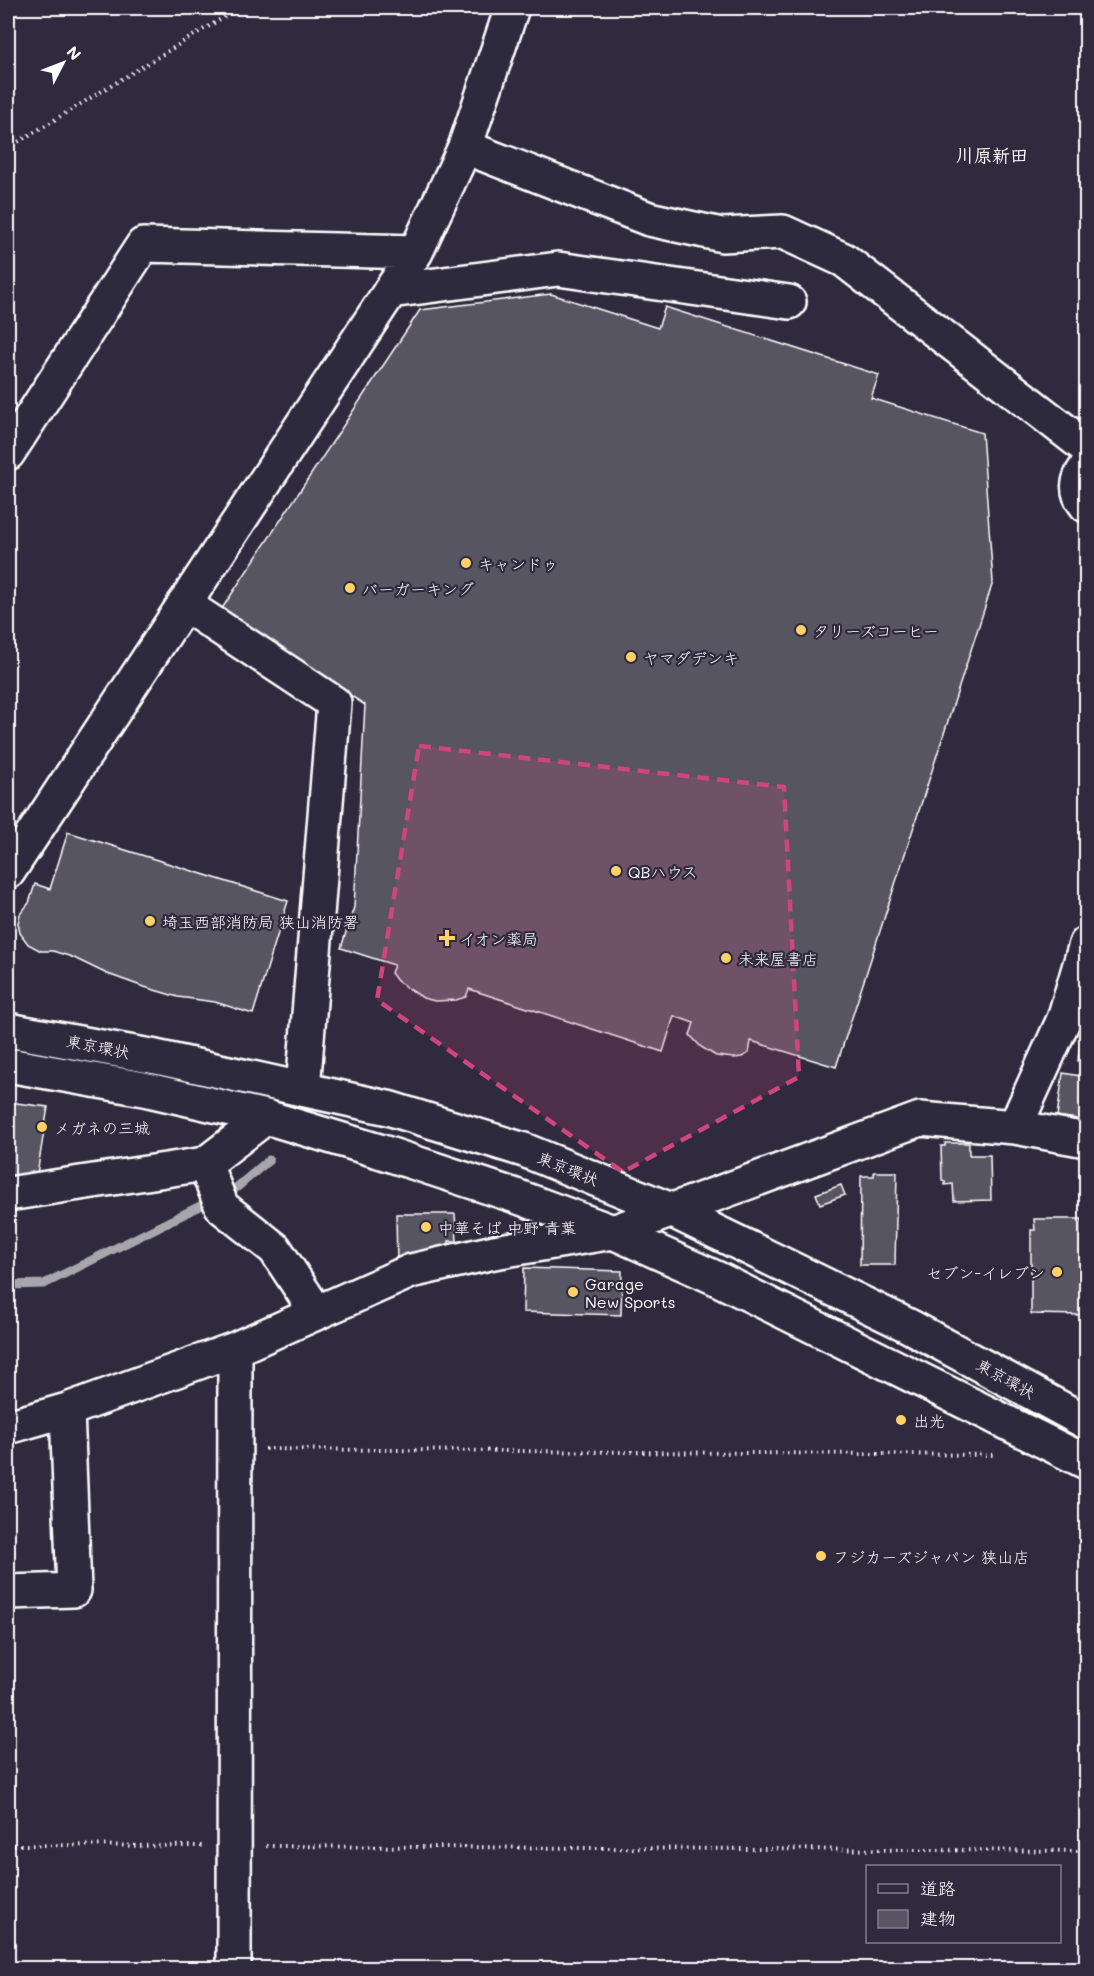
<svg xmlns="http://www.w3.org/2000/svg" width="1094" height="1976" font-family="Mali,'Klee One',sans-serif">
<rect width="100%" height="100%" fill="#2f2a3d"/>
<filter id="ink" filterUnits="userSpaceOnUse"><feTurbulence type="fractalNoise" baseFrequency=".0167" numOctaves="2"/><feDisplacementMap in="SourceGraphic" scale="12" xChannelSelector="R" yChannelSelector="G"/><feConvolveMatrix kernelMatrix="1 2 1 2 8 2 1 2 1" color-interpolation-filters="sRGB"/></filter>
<g filter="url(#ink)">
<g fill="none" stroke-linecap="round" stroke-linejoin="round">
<!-- stream -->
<path stroke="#a7a6ad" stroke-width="9" d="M229,1194l40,-34
M8,1285l36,-1 158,-79"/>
</g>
<!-- building -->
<path fill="#595564" stroke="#fff" stroke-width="1.5" d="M551,294l107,34 7,-21 214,68 -8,23 111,35 11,149 -157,485 -85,-26 -2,12 -7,4 -8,1 -18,-2 -15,-9 -11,-12 4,-12 -20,-7 -11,36 -194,-63 -3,8 -10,3 -21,1 -12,-3 -26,-17 -6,-8 3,-8 -53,-17 13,-41 11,-202 -144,-95 199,-300z
M68,832l220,69 -35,113 -38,-12 -37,-5 -37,-11 -36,-13 -33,-16 -19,-6h-12l-13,-7 -8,-11 -2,-10 2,-9 9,-11 6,-19 15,5z
M1081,1036h5v26l-8,-1z
M1063,1073l23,4v47l-10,-2v-3l-19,-3z
M8,1102l40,5 -12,73 -28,-4z
M945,1143h24v12h21l1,45 -37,1 -1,-17 -8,1v-4l-3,-1 -1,-34h4z
M874,1172h23l-2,93h-35l1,-89h13z
M841,1185l4,10 -25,9 -4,-10z
M396,1214h59l2,27h-8l-1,8 -51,18z
M1034,1219h48v96l-51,-1v-84h4z
M524,1268l98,3 -1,44 -98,-3z
M1085,1531h1v117h-2z"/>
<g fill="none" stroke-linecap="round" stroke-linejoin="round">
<defs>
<path id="minor" d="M465,147l184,72 73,16 61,-3 61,28 242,187
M390,291l168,-22 231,33
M8,453l135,-208 273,7
M1086,468c-9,12 -11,24 0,37
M184,604l150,99 -31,386
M8,872l408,-620 49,-105 47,-139
M1015,1127l49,-108 22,-75
M205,1164l17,43 53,42 42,64
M8,1194l197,-30 61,-47
M8,1427l59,-17 168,-61 176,-78 83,-19 119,-20 307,-113 95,8 71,13
M8,1592l66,-2 -7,-180
M234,1968l1,-619"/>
<path id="highway" d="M8,1030l148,27 232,51 136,42 147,60 238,116 177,96
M8,1065l136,24 122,28 113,34 134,44 100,37 103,46 370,184"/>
</defs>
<!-- minor casing -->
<use href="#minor" stroke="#fff" stroke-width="38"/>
<!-- highway casing -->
<use href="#highway" stroke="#fff" stroke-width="38"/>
<!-- path -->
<path stroke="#fff" stroke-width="4" stroke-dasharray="1.5 4.5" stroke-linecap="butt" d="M8,148l231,-140
M265,1449l731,6
M8,1845l194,1
M266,1846l820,5"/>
<!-- minor -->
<use href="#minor" stroke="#2f2a3d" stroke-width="33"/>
<!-- highway -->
<use href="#highway" stroke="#2f2a3d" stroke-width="33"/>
</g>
</g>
<!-- marked area -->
<path fill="#ce467c" fill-opacity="0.2" stroke="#ce467c" stroke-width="4.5" stroke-dasharray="12 8" stroke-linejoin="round" d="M419,746l365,41 15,290 -176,95 -246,-172z"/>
<!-- markers -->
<g fill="#ffd166" stroke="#2f2a3d" stroke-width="2">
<circle cx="466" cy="563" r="6"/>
<circle cx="350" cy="588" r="6"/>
<circle cx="801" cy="630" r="6"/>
<circle cx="631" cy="657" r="6"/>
<circle cx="616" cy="871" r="6"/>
<circle cx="150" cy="921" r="6"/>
<path d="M444 929h6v6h6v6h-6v6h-6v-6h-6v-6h6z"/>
<circle cx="726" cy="958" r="6"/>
<circle cx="42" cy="1127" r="6"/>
<circle cx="426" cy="1227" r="6"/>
<circle cx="1057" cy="1272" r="6"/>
<circle cx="573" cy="1292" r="6"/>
<circle cx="901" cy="1420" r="6"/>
<circle cx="821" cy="1556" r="6"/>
</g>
<g text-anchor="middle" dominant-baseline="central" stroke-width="4.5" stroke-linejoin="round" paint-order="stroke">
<!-- poi labels -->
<g font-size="16" fill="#fff" stroke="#2f2a3d" text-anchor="start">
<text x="478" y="563">キャンドゥ</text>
<text x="362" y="588">バーガーキング</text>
<text x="813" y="630">タリーズコーヒー</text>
<text x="643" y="657">ヤマダデンキ</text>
<text x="628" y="871">QBハウス</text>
<text x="162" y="921">埼玉西部消防局 狭山消防署</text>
<text x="459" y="938">イオン薬局</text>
<text x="738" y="958">未来屋書店</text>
<text x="54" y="1127">メガネの三城</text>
<text x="438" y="1227">中華そば 中野 青葉</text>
<text x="1045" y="1272" text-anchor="end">セブン-イレブン</text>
<text x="585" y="1283">Garage<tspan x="585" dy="18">New Sports</tspan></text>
<text x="913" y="1420">出光</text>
<text x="833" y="1556">フジカーズジャパン 狭山店</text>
</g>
<!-- street labels -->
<g font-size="16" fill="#fff" stroke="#2f2a3d">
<text transform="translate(98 1046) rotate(11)">東京環状</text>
<text transform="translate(568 1168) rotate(22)">東京環状</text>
<text transform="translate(1006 1378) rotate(29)">東京環状</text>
</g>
<!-- neighbourhood labels -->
<g font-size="18" font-weight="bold" fill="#fff" stroke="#2f2a3d">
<text x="992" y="155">川原新田</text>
</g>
</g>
<!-- margin -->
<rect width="1094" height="1976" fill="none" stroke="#2f2a3d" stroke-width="30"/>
<rect x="15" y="15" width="1064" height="1946" fill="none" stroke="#fff" stroke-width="2" filter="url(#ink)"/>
<!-- legend -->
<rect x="866" y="1865" width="195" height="78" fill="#2f2a3d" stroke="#827f8b" stroke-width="1.5"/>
<rect x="878" y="1884" width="30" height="9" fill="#2f2a3d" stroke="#827f8b" stroke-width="1.5"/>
<text x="920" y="1895" font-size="18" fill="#ffffff">道路</text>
<rect x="878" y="1910" width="30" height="18" fill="#595564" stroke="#827f8b" stroke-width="1.5"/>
<text x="920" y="1925" font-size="18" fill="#ffffff">建物</text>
<!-- north arrow -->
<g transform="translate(63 63) rotate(48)" stroke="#2f2a3d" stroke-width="4.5" paint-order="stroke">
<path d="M0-4.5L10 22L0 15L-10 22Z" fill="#ffffff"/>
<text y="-9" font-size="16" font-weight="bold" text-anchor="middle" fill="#ffffff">N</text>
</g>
</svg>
